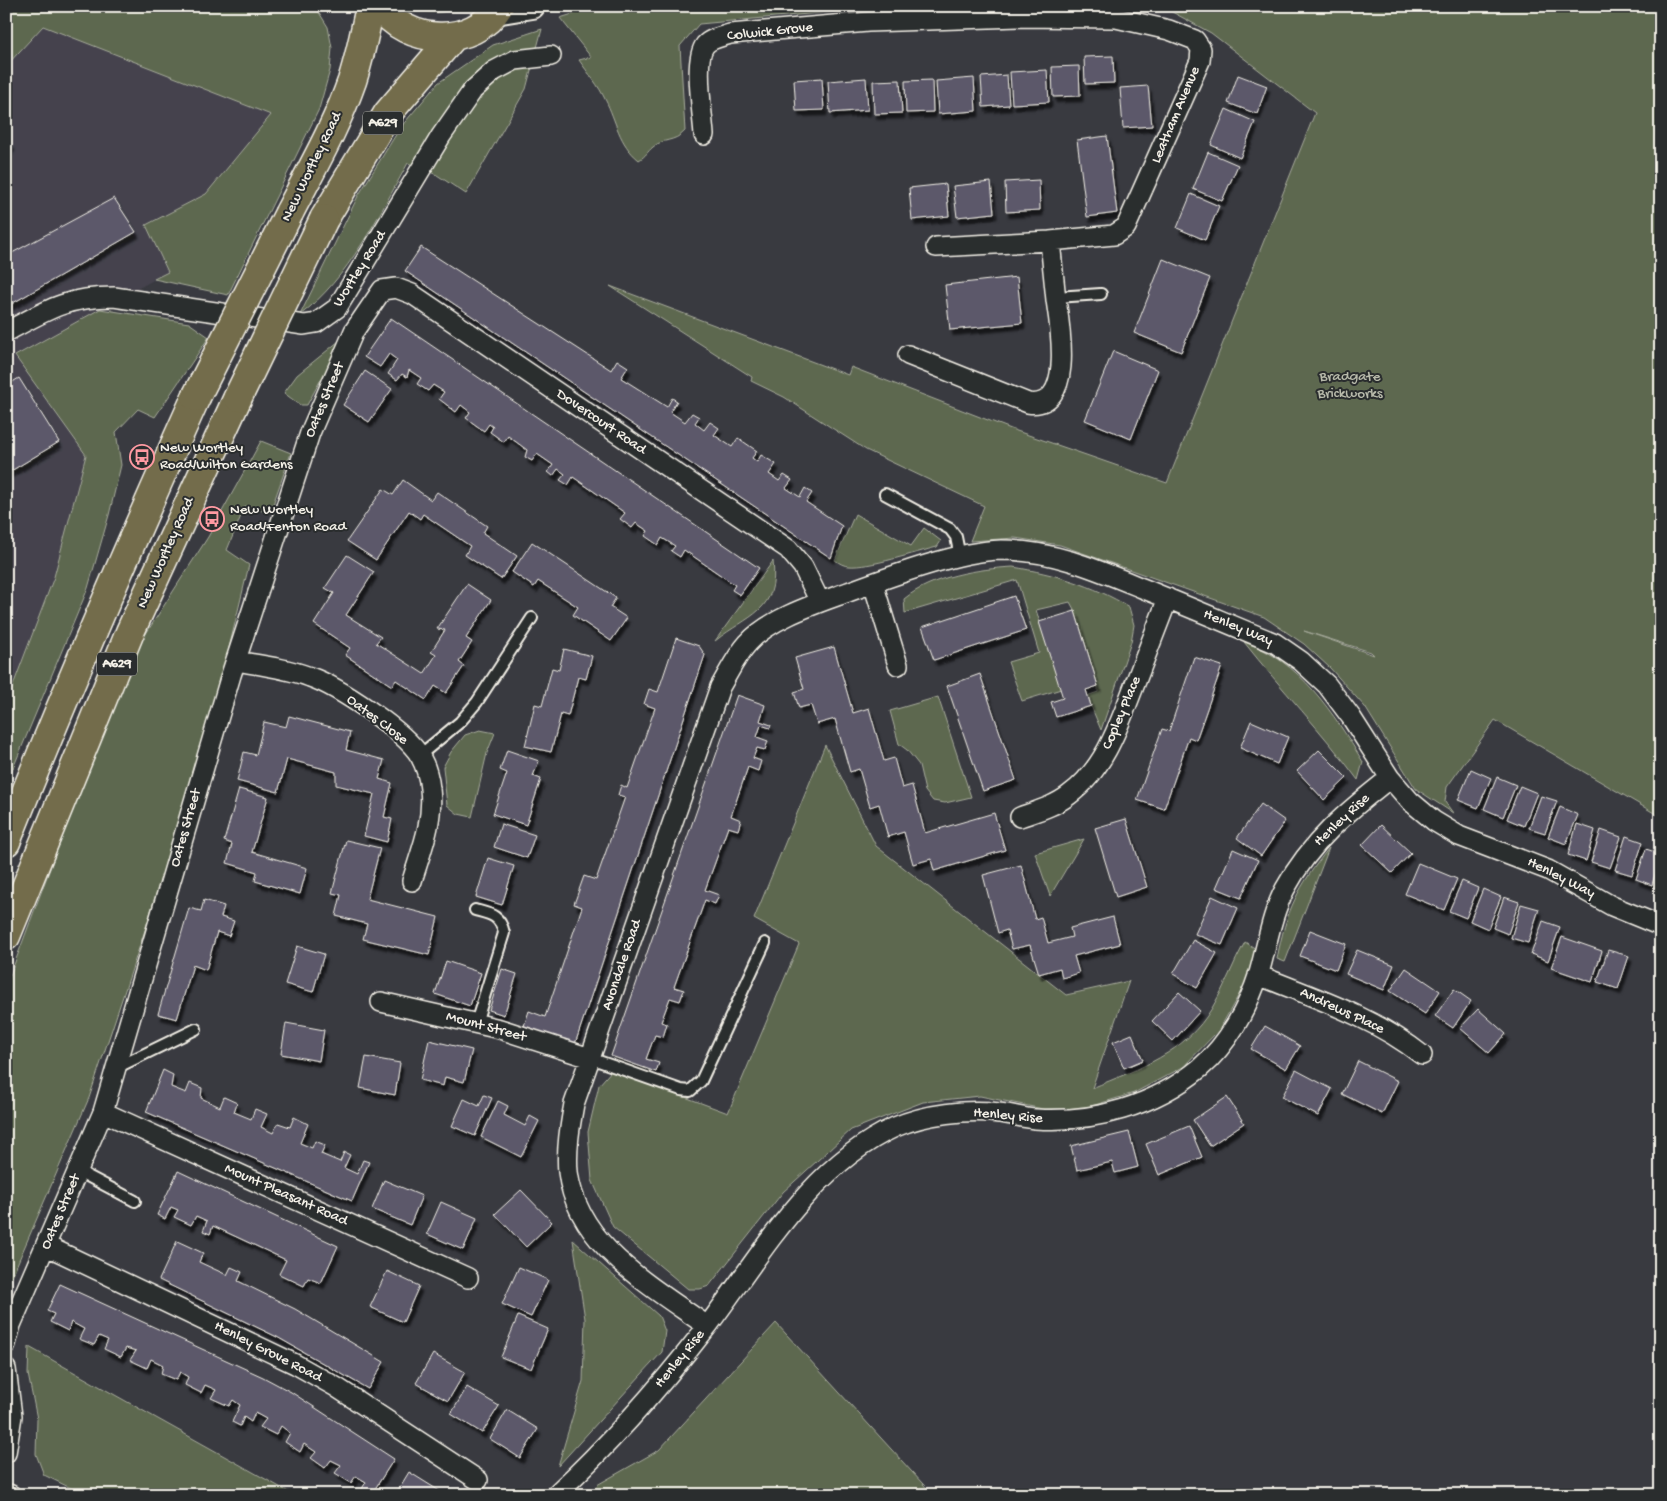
<svg xmlns="http://www.w3.org/2000/svg" width="1667" height="1501" font-family="'Gochi Hand',sans-serif">
<defs>
<filter id="shadow"><feDropShadow dx="3" dy="5.5" stdDeviation="1" flood-color="#0009"/></filter>
</defs>
<rect width="100%" height="100%" fill="#393a40"/>
<filter id="ink" filterUnits="userSpaceOnUse"><feTurbulence type="fractalNoise" baseFrequency=".02" numOctaves="2"/><feDisplacementMap in="SourceGraphic" scale="10" xChannelSelector="R" yChannelSelector="G"/><feConvolveMatrix kernelMatrix="1 2 1 2 8 2 1 2 1" color-interpolation-filters="sRGB"/></filter>
<g filter="url(#ink)">
<!-- built -->
<path fill="#44434d" d="M43,26l229,89 -66,79 -59,31 21,47 -153,84 71,99 -32,122 -48,125v-637z"/>
<!-- green -->
<path fill="#5d6850" stroke="#a8ac9c" fill-rule="evenodd" d="M6,6h309l13,21 4,21 -2,22 -11,39 -91,186 -74,-16 14,-7 -22,-47 60,-31 65,-79 -228,-89 -36,39z
M414,6h47c-15,7 -33,10 -47,0z
M598,6h244l-12,6 -131,12 -19,22 5,85c-11,12 -22,7 -32,16 -6,5 -7,9 -14,13 -21,-17 -22,-38 -34,-61 -6,-13 -17,-26 -26,-39l12,-3 -31,-39z
M1161,6h500v811l-166,-97 -48,67 -2,15 8,11 -37,-24 -51,-82 -35,-39 -26,-24 -40,-27 -204,-72 -45,-7 -45,3 14,-35 -118,-56 -82,-53 -33,-16 1,-4 -142,-91 238,89 3,-8 160,62 156,54 148,-370 -104,-80zM1304,631l67,21 3,3z
M542,29l-16,60 -60,105 -29,-19 -29,-12c-29,52 -60,116 -108,152l58,-119 42,-68 38,-45 55,-38z
M100,309l89,14 20,14 -54,80 -17,-8 -22,23 5,33 -12,50 -21,73 -82,197v-81l48,-127 32,-122 -71,-99z
M344,337l-37,68h-7l-16,-12 13,-18z
M261,441l30,12 -21,60 -25,-7 -18,44 22,15 -28,116 -74,243 -58,174 -83,192v-304l51,-136 83,-207 68,-106z
M855,514l56,32 13,-18 17,13 -4,6c-20,5 -69,21 -88,19 -5,0 -10,-3 -14,-6z
M773,561c6,51 -24,53 -58,80z
M1013,567c42,7 80,18 116,40l5,18 -3,17 -30,88 -10,-24 -2,-11 9,-3v-6l-23,-75 -5,-9 -34,8 25,79 -39,12 -14,-39 31,-9 -22,-73 -112,33 -1,-14c28,-23 74,-30 109,-32z
M1244,642c56,18 90,72 119,120l-5,18c-35,-48 -77,-91 -114,-138z
M938,697l33,100 -26,6 -12,-2 -8,-10 -6,-26 -12,-15 -8,-6 -9,-33z
M480,730l15,3 -8,20 -15,64 -14,-3 -11,-9 -4,-38 8,-15 14,-17z
M825,745l51,101 190,149 63,-14 -37,107c46,-19 94,-35 120,-80 13,-21 21,-45 33,-66l11,7 -10,33 -27,48 -36,37 -49,26 -49,15 -42,1 -63,-13 -57,6 -72,28 -68,62 -74,94 -9,3h-12l-75,-62 -21,-47 -4,-48 11,-47 13,-15 116,43 71,-169 -45,-25z
M1084,839l-34,57 -15,-43z
M1329,848l-44,114 -8,-3c9,-49 21,-72 52,-111z
M573,1240l86,76 6,15 -3,21 -104,114 25,-85 2,-62z
M776,1323l157,172h-346l10,-10 62,-35z
M29,1347l265,148h-209l-41,-20 -8,-21 1,-35 -9,-45z"/>
<!-- building -->
<path fill="#5c596b" stroke="#f4f1e8" filter="url(#shadow)" d="M1113,56l1,27 -29,1 -1,-27z
M1079,66l1,30 -27,1 -1,-30z
M1047,70l2,32 -37,2 -2,-32z
M1007,75l2,30 -26,2 -2,-30z
M1238,75l29,11 -10,28 -29,-11z
M822,78l2,32 -28,1 -2,-31z
M866,78l2,32 -38,3 -2,-32z
M974,78l2,33 -38,3 -2,-33z
M900,80l2,33 -28,1 -1,-33z
M932,80l1,32 -27,1 -1,-32z
M1148,86l4,40 -29,2 -3,-40z
M1226,109l29,13 -15,36 -29,-13z
M1107,136l10,77 -30,4 -10,-77z
M6,140l6,5 -6,7z
M1208,152l30,13 -16,36 -29,-12z
M1039,180l1,30 -34,2 -1,-30z
M991,182l3,31 -37,4 -4,-31z
M946,184l3,32 -37,4 -3,-32z
M1191,194l28,12 -14,34 -28,-12z
M114,198l22,34 -130,75v-64l6,10z
M421,247l190,123 6,-10 11,7 -7,11 46,29 5,-9 5,3 -7,11 15,10 7,-9 7,4 -4,6 9,7 6,-8 9,6 -5,7 18,12 6,-9 19,13 -5,7 5,4 4,-7 15,9 -7,10 10,7 5,-6 8,5 -6,8 14,9 5,-9 7,5 -6,9 36,24 -11,32 -426,-287z
M1163,259l47,19 -29,74 -47,-19z
M1017,277l5,46 -72,7 -5,-45z
M391,318l368,250 -19,27 -8,-5 3,-5 -51,-35 -4,7 -9,-6 4,-5 -13,-8 -4,7 -13,-9 3,-5 -12,-8 -4,5 -12,-9 5,-6 -52,-36 -5,8 -8,-5 5,-6 -7,-5 -5,7 -5,-4 5,-7 -16,-11 -5,7 -7,-4 2,-7 -19,-14 -4,6 -14,-10 3,-5 -4,-3 -5,7 -18,-13 4,-6 -9,-7 -5,7 -17,-13 5,-7 -11,-7 -5,6 -11,-7 4,-6 -12,-8 -2,7 -5,-3 -5,6 -9,-6 9,-14 -8,-6 -9,13 -16,-10z
M1113,351l45,19 -27,69 -46,-19z
M365,371l27,18 -23,33 -26,-17z
M19,378l40,64 -53,32v-88z
M403,480l28,20 6,-8 50,34 -4,7 34,23 -16,23 -36,-24 5,-9 -47,-32 -3,5 -11,-8 -33,49 -29,-19 36,-52 10,6z
M532,542l84,56 -6,9 17,11 -16,23 -38,-26 5,-8 -40,-26 -4,6 -22,-15z
M347,555l27,17 -28,43 35,22 -5,6 48,31 12,-19 -5,-3 14,-22 -8,-1 30,-45 24,16 -25,38 6,4 -13,20 5,4 -18,27 -11,-7 -9,14 -30,-20 -4,6 -47,-31 5,-7 -36,-24 20,-31 -9,-5z
M1014,596l12,34 -92,30 -12,-33z
M1075,611l23,75 -12,4 5,16 -35,11 -5,-15 12,-4 -24,-76z
M676,638l23,8 6,9 -130,389 -51,-18 5,-15 16,6 37,-110 -8,-3 10,-28 12,4 29,-83 -7,-2 3,-10 6,3 28,-80 -11,-4 5,-15 9,3z
M834,647l19,66 16,-5 15,53 10,-3 8,30 10,-3 13,48 69,-20 11,37 -71,21 -3,-12 -18,5 -9,-32 -16,5 -9,-33 -9,3 -11,-38 -9,3 -15,-53 -18,5 -6,-19 -12,3 -5,-16 10,-3 -9,-31z
M564,649l28,7 -6,23 -8,-2 -10,39 -7,-2 -10,38 -26,-6 10,-42 7,2 10,-38 7,2z
M1194,657l28,9 -26,74 -7,-3 -25,72 -27,-9 25,-71 7,2z
M980,674l36,106 -33,11 -36,-105z
M737,695l28,10 -5,16 11,4 -1,3 -9,-3 -4,12 11,4 -3,9 -8,-2 -4,10 8,3 -3,10 -10,-4 -17,49 10,4 -3,10 -10,-3 -23,63 14,5 -4,9 -10,-4 -31,87 10,3 -4,11 -10,-3 -9,24 6,2 -4,13 -8,-2 -9,24 13,4 -3,9 -45,-16z
M289,716l61,16 -4,18 38,10 -5,19 13,4 -8,34 8,2 -5,23 -23,-6 10,-42 -38,-9v-13l-49,-13 -9,33 -41,-11 7,-29 12,3 8,-33 22,5z
M1251,721l37,16 -11,27 -37,-16z
M507,750l32,11 -6,15 8,3 -15,46 -33,-11 14,-41 -7,-3z
M1319,750l28,28 -23,22 -27,-29z
M1471,769l20,9 -13,30 -20,-8z
M1497,777l19,8 -13,32 -19,-8z
M1520,786l17,7 -13,33 -17,-7z
M239,789l29,8 -16,55 55,16 -7,26 -45,-13 2,-9 -30,-9 5,-19 -8,-3z
M1541,796l16,5 -12,32 -16,-5z
M1261,804l24,17 -24,35 -24,-18z
M1560,807l18,8 -12,29 -18,-7z
M1126,819l21,68 -31,10 -21,-69z
M501,824l34,11 -8,23 -33,-11z
M1577,824l18,6 -9,31 -18,-6z
M1381,825l30,28 -19,20 -30,-28z
M1601,830l20,7 -11,31 -19,-6z
M1626,836l17,6 -11,33 -17,-5z
M346,840l34,8 -13,51 71,18 -9,38 -66,-16 4,-15 -31,-8 5,-21 -9,-2z
M1233,849l25,11 -17,38 -25,-10z
M1646,849l15,5 -9,31 -16,-6z
M488,858l26,8 -12,39 -26,-8z
M1418,863l39,16 -13,31 -39,-16z
M1021,865l14,54 6,-2 7,26 24,-6 -2,-9 43,-11 7,27 -46,12 5,17 -17,5 -2,-10 -21,6 -9,-29 -18,4 -5,-19 -9,3 -15,-58z
M1661,876v14l-6,-2z
M1462,881l16,7 -12,30 -17,-7z
M1483,889l18,8 -13,32 -18,-8z
M1212,896l26,12 -16,37 -27,-11z
M1504,897l15,5 -11,32 -15,-6z
M204,900l20,6 -3,11 13,4 -5,15 -12,-4 -11,38 -13,-5 -16,54 -19,-5 31,-106 12,3z
M1521,904l18,5 -11,34 -17,-5z
M1543,921l17,6 -12,34 -17,-7z
M1310,930l36,14 -10,26 -36,-14z
M1562,937l40,14 -10,31 -41,-14z
M1193,940l24,13 -20,35 -24,-14z
M297,946l27,8 -11,38 -28,-8z
M1357,950l37,15 -10,25 -38,-16z
M1608,950l21,6 -11,33 -21,-7z
M446,961l35,12 -11,33 -35,-12z
M1406,968l34,23 -15,23 -35,-23z
M502,969l15,5 -13,41 -15,-5z
M1454,989l17,12 -18,27 -18,-12z
M1179,992l21,19 -27,30 -21,-20z
M1478,1009l28,25 -17,19 -29,-25z
M286,1023l38,7 -5,31 -38,-7z
M1265,1026l35,20 -14,23 -35,-20z
M1132,1034l11,26 -19,8 -11,-26z
M429,1040l43,10 -8,32 -19,-5 -2,9 -23,-6z
M366,1057l34,6 -5,32 -35,-7z
M1358,1061l40,20 -16,33 -40,-20z
M163,1070l10,5 -2,12 15,6 4,-10 12,5 -1,10 19,9 4,-10 13,6 -3,9 17,7 4,-10 12,5 -6,13 12,6 5,-10 12,4 4,-10 14,7 -8,19 12,5 3,-7 10,4 -4,9 19,8 4,-10 6,3 -6,13 13,6 6,-14 6,2 -17,39 -206,-89z
M1296,1070l36,19 -14,27 -36,-19z
M484,1095l8,3 -17,38 -23,-10 12,-27 15,7z
M1227,1097l17,26 -34,23 -17,-26z
M498,1101l10,5 -4,9 21,11 5,-10 9,5 -18,36 -40,-20z
M1189,1126l13,31 -43,18 -13,-31z
M1129,1132l9,35 -23,6 -3,-11 -35,8 -6,-24z
M178,1171l160,75 -17,37 -13,-5 -4,8 -25,-12 7,-14 -73,-34 -3,8 -7,-3 4,-10 -11,-5 -5,9 -17,-8 4,-7 -7,-3 -6,12 -8,-4z
M384,1180l38,16 -12,29 -38,-16z
M521,1190l31,32 -26,25 -31,-33z
M441,1202l36,16 -14,32 -36,-16z
M177,1241l26,12 -4,9 28,13 4,-8 11,5 -4,9 57,28 89,53 -16,27 -91,-52 -118,-57z
M519,1267l29,13 -17,37 -29,-13z
M387,1271l32,15 -16,36 -33,-15z
M60,1284l203,93 28,15 103,67 -23,36h-7l-4,-3 6,-10 -10,-6 -5,7 -16,-10 6,-8 -10,-5 -6,8 -14,-10 5,-6 -12,-8 -4,8 -15,-10 5,-9 -9,-7 -5,9 -16,-8 6,-8 -11,-6 -4,9 -7,-5 -4,9 -8,-4 8,-17 -7,-5 -4,6 -18,-8 5,-8 -11,-5 -4,8 -16,-8 3,-8 -8,-5 -4,8 -15,-6 2,-9 -12,-6 -4,9 -17,-8 6,-9 -10,-3 -5,9 -17,-8 4,-9 -9,-4 -5,9 -15,-6 5,-10 -13,-7 -3,9 -18,-9 4,-8 -7,-3z
M518,1316l30,13 -17,40 -30,-12z
M433,1354l32,18 -17,29 -32,-18z
M467,1387l32,19 -17,27 -31,-19z
M507,1410l31,19 -18,29 -30,-19z
M409,1472l37,23h-51z"/>
<g fill="none" stroke-linecap="round" stroke-linejoin="round">
<defs>
<path id="service" d="M1056,297l45,-3
M885,494l65,35 6,8 4,20
M420,755l40,-33 17,-20 55,-84
M475,910c15,4 25,5 29,23l-28,90
M590,1058l91,32 9,1 11,-10 64,-138
M118,1067l78,-38
M78,1171l57,30"/>
<path id="minor" d="M704,135c-1,-20 -11,-75 1,-90 6,-7 17,-8 25,-11l138,-12 151,-5 97,1 53,12 26,10 6,9 -1,12 -74,166 -12,8 -64,6 -114,6
M6,332c41,-22 60,-35 108,-35l190,28 12,-2 21,-15 104,-172 32,-46 21,-19 21,-11 36,-4
M908,355l120,48c47,7 32,-77 28,-103 -2,-20 -4,-39 -6,-59
M873,583l25,82
M236,661c24,4 50,7 74,16 27,9 95,54 110,79 5,9 9,22 10,33 4,32 -9,62 -18,92
M1020,817c17,-6 35,-11 49,-22 37,-27 51,-73 67,-114 11,-28 21,-55 32,-83
M1258,975c57,23 116,42 164,80
M381,1002l119,27 90,29
M103,1112l365,166
M47,1246l248,118 41,23 142,93
M707,1326c-54,-39 -130,-80 -139,-154 -2,-23 2,-46 6,-68l146,-417c9,-15 16,-31 28,-44 22,-25 70,-40 100,-51 41,-15 110,-41 153,-42 51,0 95,19 141,38 45,18 89,37 133,55l26,18 26,24 24,32 39,61 20,23 24,20 25,15 89,34 64,36 49,20
M6,1344l5,-19 92,-213 128,-437 79,-242 44,-102 28,-41 14,-2 16,6 376,255 15,18 17,35
M6,1369l6,47 -6,37
M6,1493l5,2
M555,1495c55,-51 105,-108 151,-167 54,-71 104,-162 189,-201 30,-13 72,-18 104,-14 12,1 24,5 36,6 59,4 119,-13 165,-51 28,-24 48,-60 59,-95 8,-27 12,-58 26,-84 25,-47 64,-79 105,-111"/>
<path id="tertiary" d="M495,12l37,-6"/>
<path id="primary" d="M380,6c26,39 93,43 119,0
M289,213c22,-43 47,-86 63,-132 8,-25 13,-49 18,-75
M324,219l64,-106 66,-77
M6,842c59,-150 124,-298 190,-445
M6,936l124,-304 108,-235"/>
</defs>
<!-- service casing -->
<use href="#service" stroke="#f4f1e8" stroke-width="14"/>
<!-- minor casing -->
<use href="#minor" stroke="#f4f1e8" stroke-width="22"/>
<!-- tertiary casing -->
<use href="#tertiary" stroke="#f4f1e8" stroke-width="28"/>
<!-- primary casing -->
<use href="#primary" stroke="#f4f1e8" stroke-width="31"/>
<!-- service -->
<use href="#service" stroke="#2a2d2e" stroke-width="10"/>
<!-- minor -->
<use href="#minor" stroke="#2a2d2e" stroke-width="19"/>
<!-- tertiary -->
<use href="#tertiary" stroke="#2a2d2e" stroke-width="24"/>
<!-- primary -->
<use href="#primary" stroke="#736c4b" stroke-width="28"/>
<defs>
<path id="primary-bridge" d="M196,397l93,-184
M238,397l86,-178"/>
</defs>
<!-- primary-bridge casing -->
<use href="#primary-bridge" stroke="#f4f1e8" stroke-width="31" stroke-linecap="butt"/>
<!-- primary-bridge -->
<use href="#primary-bridge" stroke="#736c4b" stroke-width="28"/>
</g>
</g>
<!-- icons -->
<defs>
<symbol id="bus-ring" viewBox="-11 -11 22 22"><circle r="9.5" fill="#2a2d2e" stroke="#ff9aa2" stroke-width="1.5"/><path d="M-5-6H5V4H4V6H2V4H-2V6H-4V4H-5ZM-3.5-4V0h7V-4ZM-3.5 1.2v1.5H-2V1.2ZM2 1.2v1.5H3.5V1.2Z" fill="#ff9aa2"/></symbol>
</defs>
<g fill-rule="evenodd">
<use href="#bus-ring" x="128" y="443" width="28" height="28"/>
<use href="#bus-ring" x="198" y="505" width="28" height="28"/>
</g>
<g text-anchor="middle" dominant-baseline="central" stroke-width="4" stroke-linejoin="round" paint-order="stroke">
<!-- shield labels -->
<g fill="#2a2d2e" stroke="#b7b6b0" stroke-width="1">
<rect x="363" y="111.5" width="40" height="23" rx="4"/>
<rect x="97" y="652.5" width="40" height="23" rx="4"/>
</g>
<g font-size="14" font-weight="bold" fill="#f4f1e8">
<text x="383" y="123">A629</text>
<text x="117" y="664">A629</text>
</g>
<!-- street labels -->
<g font-size="15" fill="#f4f1e8" stroke="#2a2d2e">
<text transform="translate(770 32) rotate(-6)">Colwick Grove</text>
<text transform="translate(1176 115) rotate(-67)">Leatham Avenue</text>
<text transform="translate(312 167) rotate(-64)">New Wortley Road</text>
<text transform="translate(360 269) rotate(-58)">Wortley Road</text>
<text transform="translate(325 400) rotate(-67)">Oates Street</text>
<text transform="translate(601 422) rotate(34)">Dovercourt Road</text>
<text transform="translate(166 553) rotate(-66)">New Wortley Road</text>
<text transform="translate(1238 628) rotate(23)">Henley Way</text>
<text transform="translate(1122 713) rotate(-67)">Copley Place</text>
<text transform="translate(377 720) rotate(37)">Oates Close</text>
<text transform="translate(1342 820) rotate(-43)">Henley Rise</text>
<text transform="translate(186 828) rotate(-74)">Oates Street</text>
<text transform="translate(1561 878) rotate(27)">Henley Way</text>
<text transform="translate(622 965) rotate(-71)">Avondale Road</text>
<text transform="translate(1342 1011) rotate(25)">Andrews Place</text>
<text transform="translate(486 1027) rotate(15)">Mount Street</text>
<text transform="translate(1008 1116) rotate(5)">Henley Rise</text>
<text transform="translate(286 1195) rotate(24)">Mount Pleasant Road</text>
<text transform="translate(61 1212) rotate(-67)">Oates Street</text>
<text transform="translate(268 1352) rotate(27)">Henley Grove Road</text>
<text transform="translate(680 1359) rotate(-51)">Henley Rise</text>
</g>
<!-- park labels -->
<g font-size="15" fill="#b8baab" stroke="#2a2d2e">
<text x="1350" y="377">Bradgate<tspan x="1350" dy="17">Brickworks</tspan></text>
</g>
<!-- poi labels -->
<g font-size="15" fill="#f4f1e8" stroke="#2a2d2e" text-anchor="start">
<text x="160" y="448">New Wortley<tspan x="160" dy="17">Road/Wilton Gardens</tspan></text>
<text x="230" y="510">New Wortley<tspan x="230" dy="17">Road/Fenton Road</tspan></text>
</g>
</g>
<!-- margin -->
<rect width="1667" height="1501" fill="none" stroke="#2a2d2e" stroke-width="25"/>
<rect x="12" y="12" width="1642" height="1476" fill="none" stroke="#f4f1e8" stroke-width="2" filter="url(#ink)"/>
</svg>
